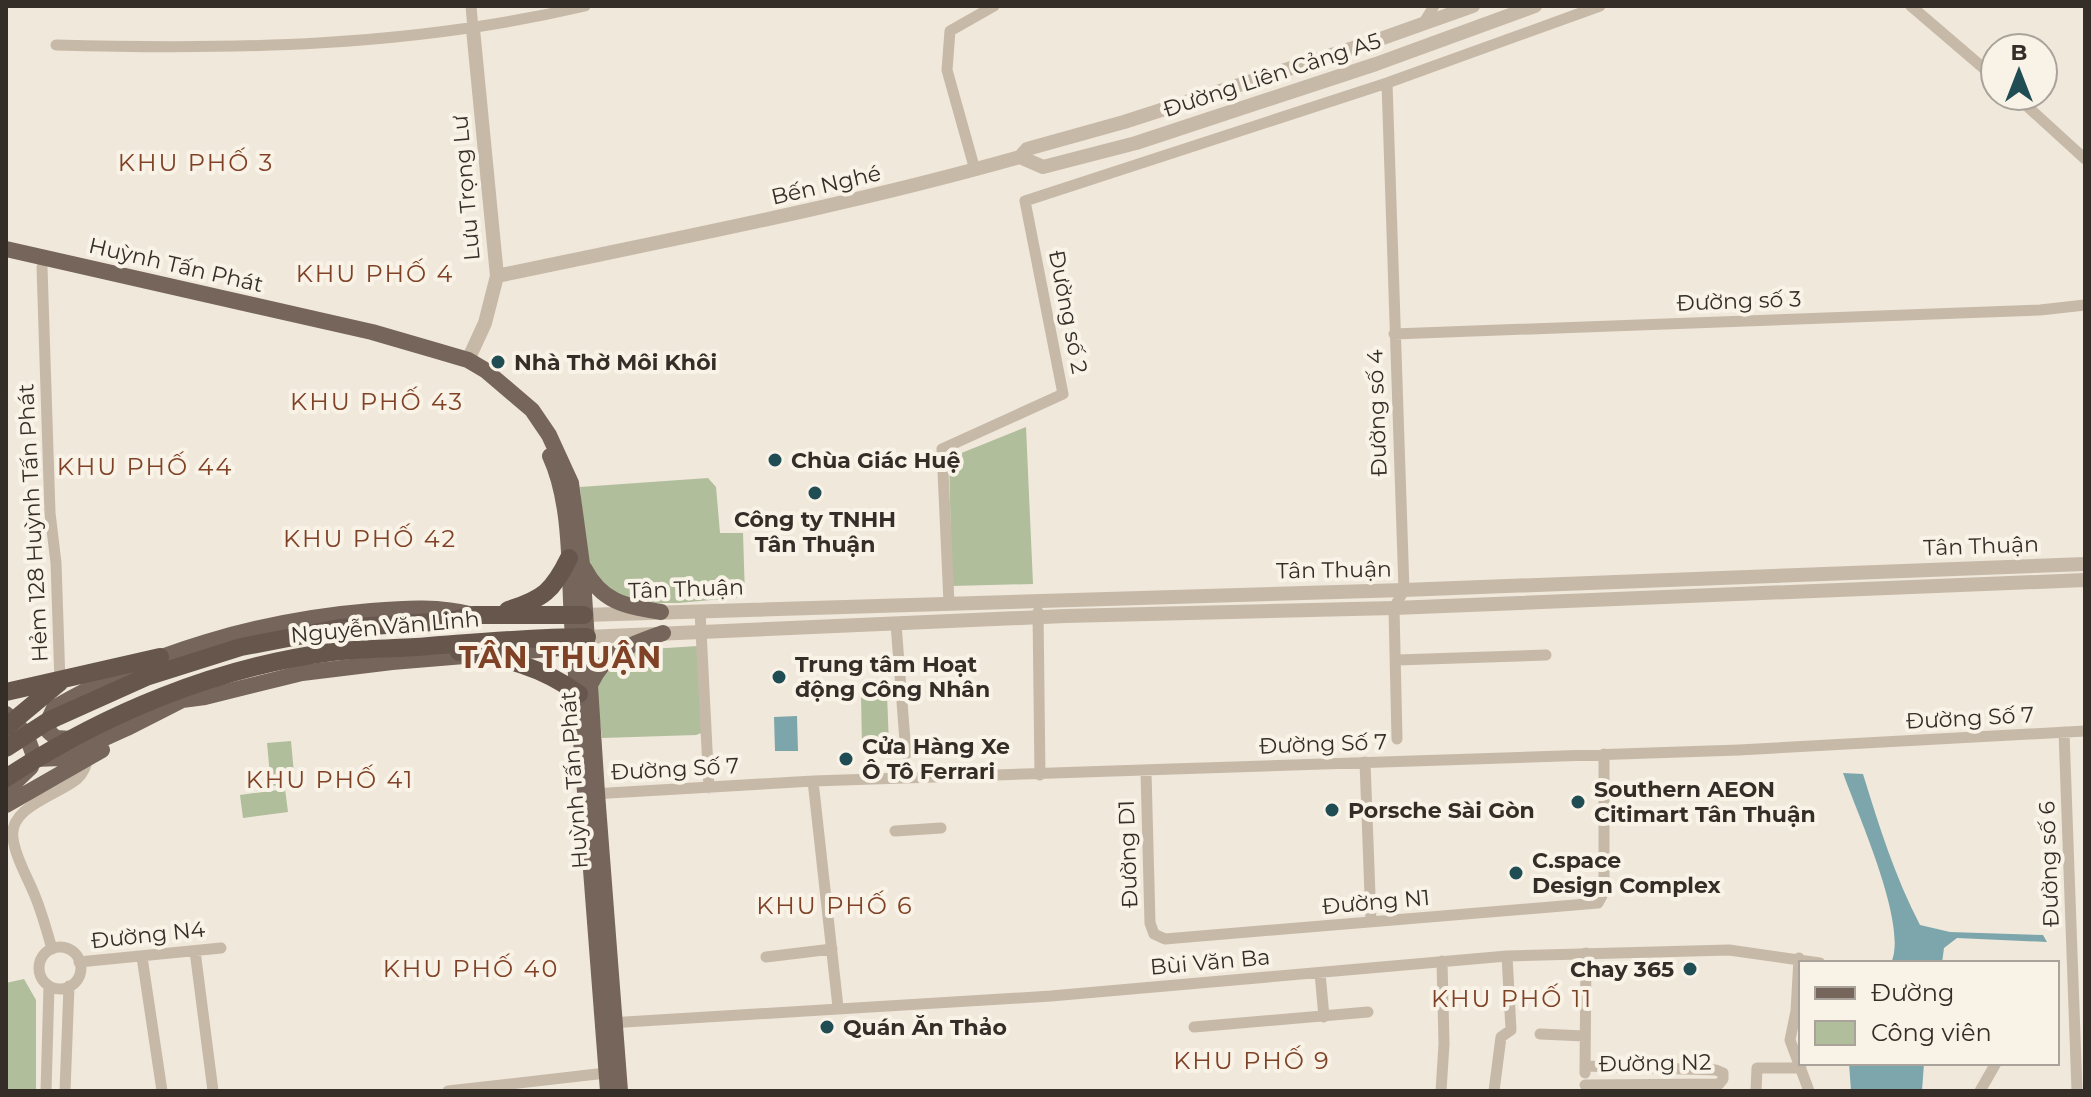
<svg xmlns="http://www.w3.org/2000/svg" width="2091" height="1097" font-family="Montserrat,sans-serif">
<rect width="100%" height="100%" fill="#f0e8db"/>
<!-- green -->
<path fill="#b0be9c" d="M1026,427l7,157 -81,2 -3,-128z
M708,478l8,9 4,46h23l2,64 -67,6h-38l-39,-15 -14,-27 -7,-74z
M698,646l6,86 -8,3 -94,3 -7,-58 4,-10 36,-20z
M887,693l2,53h-27l-1,-52z
M291,741l4,43 -24,2 -4,-43z
M285,789l3,23 -45,6 -3,-23z
M24,979l12,21v91h-30v-108z"/>
<!-- water -->
<path fill="#7ca6ab" d="M797,716l1,35h-23l-1,-34z
M1843,773l20,1c16,52 32,103 57,151l30,7 93,3 4,7 -90,-4 -13,10 -2,15h-51c18,-37 -34,-150 -48,-190z
M1849,1063h75l-2,28h-71z"/>
<g fill="none" stroke-linecap="round" stroke-linejoin="round">
<!-- minor -->
<path stroke="#c7b9a8" stroke-width="11" d="M471,6l2,23
M1911,6l84,72
M1423,24l11,-18
M56,45c177,5 355,2 529,-39
M1387,83l17,507 -10,18 3,131
M2016,96l69,63
M975,170l-28,-100 3,-39 44,-25
M42,267l8,246 6,50 4,119
M1394,334l646,-24 45,-5
M949,603l-7,-154 121,-55 -38,-193 362,-118 213,-77
M700,611l9,177
M1038,612l2,163
M896,624l10,130
M1397,660l149,-5
M2064,732l13,359
M1365,762l6,160
M1146,772l4,151 4,11 11,5 433,-36 6,-11v-138
M813,781l25,226
M592,794l221,-13 926,-31 346,-19
M895,831l46,-3
M39 968a21 21 0 1 1 42 0a21 21 0 1 1-42 0Z
M52,949c-5,-18 -10,-36 -17,-53 -7,-18 -20,-39 -22,-58 -5,-31 45,-43 64,-59 7,-6 9,-13 11,-22
M195,951l18,140
M142,957l20,134
M766,957l66,-8
M1799,958l-3,53 -6,29 19,51
M79,962l142,-14
M1320,973l4,44
M609,1023l442,-27 456,-40 222,-6 91,13
M1194,1027l174,-15
M1540,1034l45,2
M1585,1066l131,4 7,3v6l-4,5 -134,1
M1585,1073l1,-120
M46,1091l3,-105
M65,1091l4,-105
M448,1091l158,-18
M1441,1091l3,-47 -2,-83
M1494,1091l7,-54 10,-7 -4,-74
M1756,1091l1,-23h44
M1980,1091l16,-28"/>
<!-- tertiary -->
<path stroke="#c7b9a8" stroke-width="14" d="M1020,157l23,10 93,-24 240,-79 159,-58
M497,276c175,-37 350,-70 523,-119l7,-8 97,-27 245,-79 104,-37
M468,360l17,-37 12,-47 -24,-247
M584,615l820,-25 681,-26
M587,637l478,-21 329,-8 691,-28"/>
<!-- primary -->
<path stroke="#76655a" stroke-width="16" d="M6,249l366,83 62,18 34,10 17,10 47,40 17,25 22,48 11,81 15,229 23,298
M550,456c24,52 18,125 23,180 12,152 23,303 35,455
M584,568c18,35 42,38 77,44
M591,683c15,-32 40,-38 72,-50
M6,714l20,20 9,25
M72,739l-16,-1 -7,-6 -1,-11 6,-13c95,-56 207,-88 317,-97 35,-3 69,-5 103,4
M35,759l26,-1 66,-30 55,-28 23,-3 97,-24 90,-11 182,-15
M6,791l25,-24
M6,805l96,-55"/>
<!-- trunk -->
<path stroke="#66564c" stroke-width="18" d="M508,610c35,-11 45,-19 61,-52
M459,652c45,5 83,15 120,42
M6,692l154,-35
M6,727l54,-45
M6,748l42,-27 98,-44 95,-30 99,-19 109,-7 25,-6h110
M6,778c97,-64 210,-111 326,-126 32,-4 65,-3 97,-6 53,-4 105,-9 158,-9"/>
</g>
<!-- markers -->
<g fill="#204c54" stroke="#f8f2e7" stroke-width="3">
<circle cx="498" cy="362" r="8"/>
<circle cx="775" cy="460" r="8"/>
<circle cx="815" cy="493" r="8"/>
<circle cx="779" cy="677" r="8"/>
<circle cx="846" cy="759" r="8"/>
<circle cx="1578" cy="802" r="8"/>
<circle cx="1332" cy="810" r="8"/>
<circle cx="1516" cy="873" r="8"/>
<circle cx="1690" cy="969" r="8"/>
<circle cx="827" cy="1027" r="8"/>
</g>
<g text-anchor="middle" dominant-baseline="central" stroke-width="8" stroke-linejoin="round" paint-order="stroke">
<!-- street labels -->
<g font-size="22" fill="#352d28" stroke="#f8f2e7">
<text transform="translate(1272 75) rotate(-18)">Đường Liên Cảng A5</text>
<text transform="translate(826 185) rotate(-13)">Bến Nghé</text>
<text transform="translate(466 188) rotate(-95)">Lưu Trọng Lư</text>
<text transform="translate(176 265) rotate(13)">Huỳnh Tấn Phát</text>
<text transform="translate(1739 301) rotate(-2)">Đường số 3</text>
<text transform="translate(1068 312) rotate(79)">Đường số 2</text>
<text transform="translate(1377 413) rotate(-92)">Đường số 4</text>
<text transform="translate(33 523) rotate(-93)">Hẻm 128 Huỳnh Tấn Phát</text>
<text transform="translate(1981 546) rotate(-2)">Tân Thuận</text>
<text transform="translate(1334 570) rotate(-1)">Tân Thuận</text>
<text transform="translate(686 589) rotate(-2)">Tân Thuận</text>
<text transform="translate(385 627) rotate(-5)">Nguyễn Văn Linh</text>
<text transform="translate(1970 718) rotate(-3)">Đường Số 7</text>
<text transform="translate(1323 744) rotate(-2)">Đường Số 7</text>
<text transform="translate(675 769) rotate(-3)">Đường Số 7</text>
<text transform="translate(574 780) rotate(-94)">Huỳnh Tấn Phát</text>
<text transform="translate(1128 854) rotate(-92)">Đường D1</text>
<text transform="translate(2049 864) rotate(-92)">Đường số 6</text>
<text transform="translate(1376 902) rotate(-5)">Đường N1</text>
<text transform="translate(148 935) rotate(-6)">Đường N4</text>
<text transform="translate(1210 962) rotate(-5)">Bùi Văn Ba</text>
<text transform="translate(1655 1063) rotate(-1)">Đường N2</text>
</g>
<!-- poi labels -->
<g font-size="22" font-weight="bold" fill="#352d28" stroke="#f8f2e7" text-anchor="start">
<text x="514" y="362">Nhà Thờ Môi Khôi</text>
<text x="791" y="460">Chùa Giác Huệ</text>
<text x="815" y="519" text-anchor="middle">Công ty TNHH<tspan x="815" dy="25">Tân Thuận</tspan></text>
<text x="795" y="664">Trung tâm Hoạt<tspan x="795" dy="25">động Công Nhân</tspan></text>
<text x="862" y="746">Cửa Hàng Xe<tspan x="862" dy="25">Ô Tô Ferrari</tspan></text>
<text x="1594" y="789">Southern AEON<tspan x="1594" dy="25">Citimart Tân Thuận</tspan></text>
<text x="1348" y="810">Porsche Sài Gòn</text>
<text x="1532" y="860">C.space<tspan x="1532" dy="25">Design Complex</tspan></text>
<text x="1674" y="969" text-anchor="end">Chay 365</text>
<text x="843" y="1027">Quán Ăn Thảo</text>
</g>
<!-- neighbourhood labels -->
<g font-size="24" letter-spacing="2" fill="#7f4226" stroke="#f8f2e7">
<text x="196" y="162">KHU PHỐ 3</text>
<text x="375" y="273">KHU PHỐ 4</text>
<text x="377" y="401">KHU PHỐ 43</text>
<text x="145" y="466">KHU PHỐ 44</text>
<text x="370" y="538">KHU PHỐ 42</text>
<text x="330" y="779">KHU PHỐ 41</text>
<text x="835" y="905">KHU PHỐ 6</text>
<text x="471" y="968">KHU PHỐ 40</text>
<text x="1512" y="998">KHU PHỐ 11</text>
<text x="1252" y="1060">KHU PHỐ 9</text>
</g>
<!-- district labels -->
<g font-size="30" font-weight="bold" letter-spacing="2" fill="#7f4226" stroke="#f8f2e7">
<text x="561" y="657">TÂN THUẬN</text>
</g>
</g>
<!-- border -->
<rect width="2091" height="1097" fill="none" stroke="#352d28" stroke-width="16"/>
<!-- legend -->
<rect x="1799" y="961" width="260" height="104" fill="#f8f2e7" stroke="#aaa39b" stroke-width="2"/>
<rect x="1815" y="987" width="40" height="12" fill="#76655a" stroke="#aaa39b" stroke-width="2"/>
<text x="1871" y="1001" font-size="24" fill="#352d28">Đường</text>
<rect x="1815" y="1021" width="40" height="24" fill="#b0be9c" stroke="#aaa39b" stroke-width="2"/>
<text x="1871" y="1041" font-size="24" fill="#352d28">Công viên</text>
<!-- north arrow -->
<g transform="translate(2019 72)"><circle r="38" fill="#f8f2e7" stroke="#aaa39b" stroke-width="2"/>
<path d="M0-6L14 30L0 20L-14 30Z" fill="#204c54"/>
<text y="-12" font-size="22" font-weight="bold" text-anchor="middle" fill="#352d28">B</text>
</g>
</svg>
